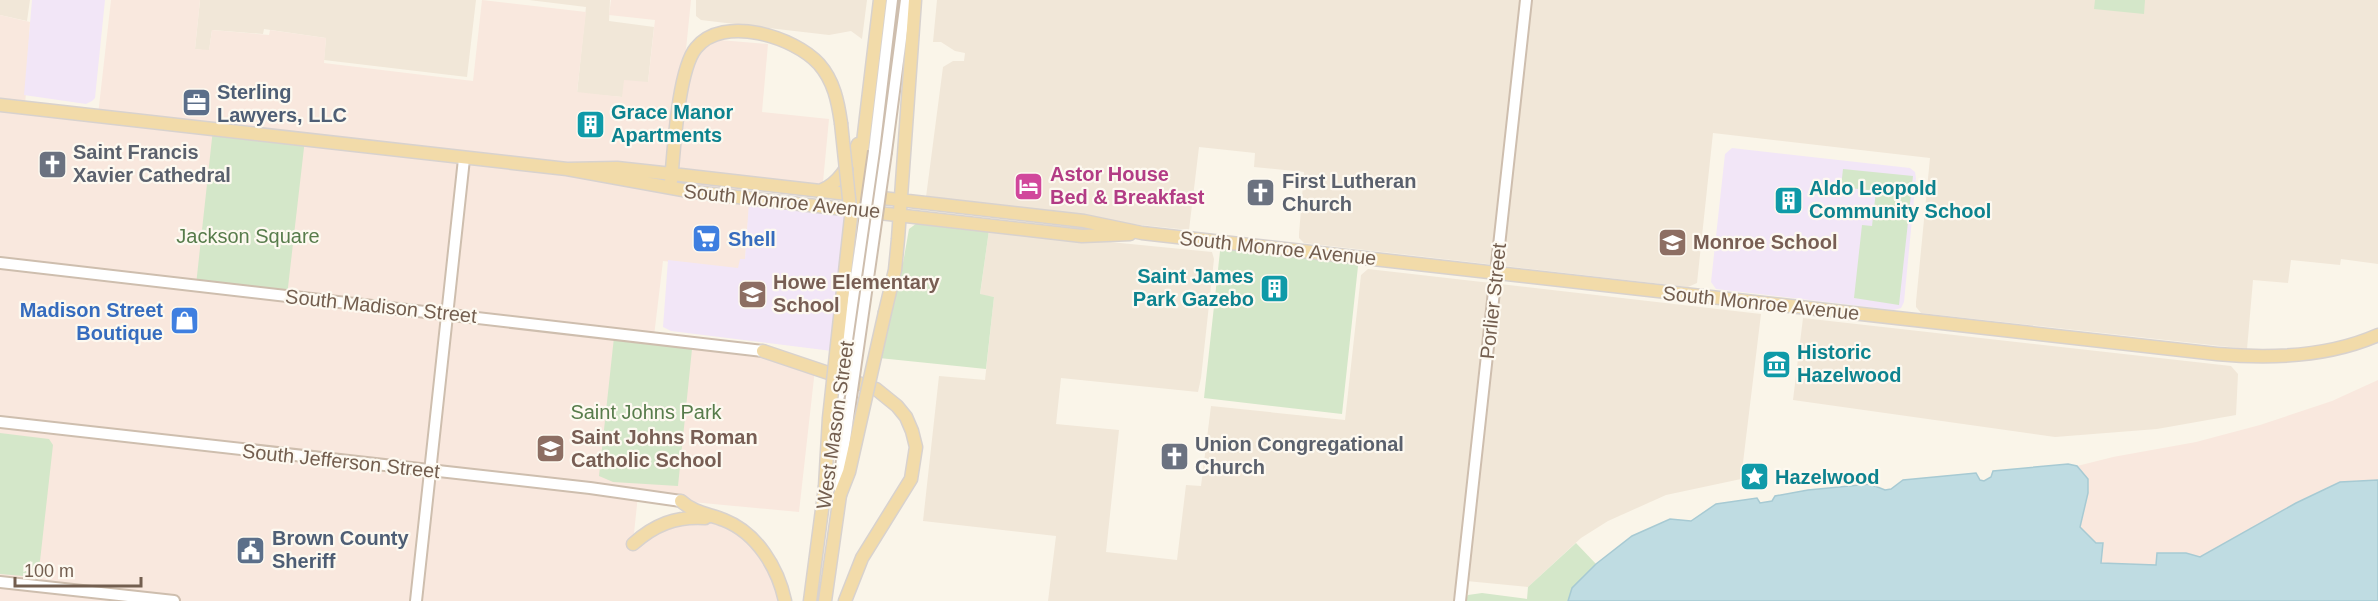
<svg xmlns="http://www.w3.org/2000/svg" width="2378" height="601" font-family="Helvetica,sans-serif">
<rect width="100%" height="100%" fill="#faf5e9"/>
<!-- residential -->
<path fill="#f1e7d8" d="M0,0h30l-3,21 -27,-6z
M200,0h276l-9,77 -143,-17 2,-22 -62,-9 -1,5 -51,-4 -3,21 -14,-2z
M529,0h81l-1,21 45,6 -6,55 -26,15 -45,-4 9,-86z
M696,0h171l-5,39 -11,-8 -22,4 -128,-15 -5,-4z
M937,0h1441v264l-37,-5 -1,6 -49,-5 -3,23 -35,-3 -6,69 -326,-36 -5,-6v-5l14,-144 -217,-25 -16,150 -9,4 -384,-44 -5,-5v-4l5,-62 -50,-5 1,-14 -56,-6 -10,83 -58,-6 -67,-12 -138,-15 17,-130 10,-6h11l1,-8 -10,-2 -14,-9h-8z
M989,230l223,22 2,7 -13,119 -3,14 -137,-14 -5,46 63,6 -13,122 71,8 9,-75 15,1 10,-80 134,14 16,-145 7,-6 393,45 -20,165 -75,16 -58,26 -27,17 -53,49 -72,-7 -3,21h-405l8,-65 -133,-15 16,-145 46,4 9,-83 -14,-2z
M1803,318l428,48 7,8 -2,41 -79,14 -102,8 -262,-37z"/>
<!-- commercial -->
<path fill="#f9e8de" d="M111,0h89l-5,49 14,1 3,-20 57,5 1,-5 56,8 -2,25 149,18 9,-81 104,12 -9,80 45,5 2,-17 24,2 7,-62 -46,-5 2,-15h80l-7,69 23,-30 61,5 -6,68 67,7 -6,63 -4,9 -68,-8 -6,77 -7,9 -75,-8 -9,75 109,15 52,18 -16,143 -118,-11 -43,-6 -5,48 29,-19 62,-4 49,48 5,33h-778v-586l30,7 -5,86 73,7z
M2378,380v100l-38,2 -140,75 -14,-4h-29l-1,12 -55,-2 -5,-20 -16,-16 8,-34v-14l-11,-13 36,-9 83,-15 64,-17 72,-24z"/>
<!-- education -->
<path fill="#f2e6f7" d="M32,0h73l-10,98 -3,3 -6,3 -62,-9z
M1732,148l178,20 5,4 1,6 -12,124 -3,6 -7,2 -178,-21 -5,-7 14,-128z
M749,202l97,12 -14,137 -161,-20 -8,-4 5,-67 70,8 2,-9h5z"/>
<!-- green -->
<path fill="#d4e7c9" d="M2095,0h50l-1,14 -50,-5z
M213,129l92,10 -18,157 -91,-11z
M1843,169l70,7 -14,129 -45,-7 8,-73 10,1 4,-35 -35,-4z
M917,223l72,7 -9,64 14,3 -8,72 -107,-11 15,-65 9,-30 6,-34z
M1221,242l138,15 -17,157 -138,-16z
M614,337l78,12 -14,137 -65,-4 -14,-6z
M0,433l49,6 4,6 -14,125 -5,7 -34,-3z
M1576,543l20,21 -24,24 -4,13h-103l3,-6 14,-2 45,6 1,-12z"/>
<!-- water -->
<path fill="#bfdce2" stroke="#a7cad3" stroke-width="1.5" d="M2068,464l9,2 11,13v14l-8,34 16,16h7l-2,20 55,2 1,-12h29l14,4 96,-54 44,-21 38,-2v121h-810l4,-13 24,-24 36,-28 38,-17 21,2 25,-17 41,-6 3,5 12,-2 3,-5 33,-6 62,-6 15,6 6,-1 12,-9 73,-7 4,7 4,1 7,-4 2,-6z"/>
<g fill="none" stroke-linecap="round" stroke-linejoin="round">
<defs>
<path id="secondary" d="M874,151l18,-151
M886,152l20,-152
M0,263l763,88
M0,422l590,66 91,13
M833,436l7,-47
M0,582l174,19
M416,601l48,-442
M1460,601l66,-601"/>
<path id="primary" d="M0,105l567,64 127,23 388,44 48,-2
M567,169l50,-1 55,6 412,47 58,12 1075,121c54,5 111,3 161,-19
M671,181c3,-31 7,-111 25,-133 27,-34 99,-11 123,16 15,17 19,38 22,59
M822,190c18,-7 29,-28 36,-46
M856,201l24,-201
M885,312l10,-42 3,-31 17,-239
M763,351l113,38 21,17 9,11 6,14 4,16 -5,32 -49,79 -17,43
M681,501c13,12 28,13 43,19 33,13 54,48 61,81
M633,544c21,-19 43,-28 72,-26
M810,601l15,-114
M825,601l15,-106"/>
</defs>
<!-- secondary casing -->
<use href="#secondary" stroke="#cebeae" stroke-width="14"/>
<!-- primary casing -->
<use href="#primary" stroke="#d8d2ce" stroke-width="15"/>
<!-- secondary -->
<use href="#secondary" stroke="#fff" stroke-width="10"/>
<!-- primary -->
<use href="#primary" stroke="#f2dba9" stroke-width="12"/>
<defs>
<path id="secondary-bridge" d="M840,389l34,-238
M840,489l1,-22 45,-315"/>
<path id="primary-bridge" d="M825,487l4,-69 22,-201 -10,-94
M840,495l9,-23 36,-160"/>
</defs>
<!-- secondary-bridge casing -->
<use href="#secondary-bridge" stroke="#cebeae" stroke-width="14" stroke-linecap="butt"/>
<!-- primary-bridge casing -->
<use href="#primary-bridge" stroke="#d8d2ce" stroke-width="15" stroke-linecap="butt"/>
<!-- secondary-bridge -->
<use href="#secondary-bridge" stroke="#fff" stroke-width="10"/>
<!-- primary-bridge -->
<use href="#primary-bridge" stroke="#f2dba9" stroke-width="12"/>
</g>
<!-- icons -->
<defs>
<symbol id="office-square" viewBox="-11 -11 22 22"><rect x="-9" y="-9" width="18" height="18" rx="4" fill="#5c6f8a" stroke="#fdf9f0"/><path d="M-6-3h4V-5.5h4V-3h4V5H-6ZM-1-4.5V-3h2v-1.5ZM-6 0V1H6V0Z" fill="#fff"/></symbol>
<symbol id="building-square" viewBox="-11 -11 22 22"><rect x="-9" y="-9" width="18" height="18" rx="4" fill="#0f9aa8" stroke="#fdf9f0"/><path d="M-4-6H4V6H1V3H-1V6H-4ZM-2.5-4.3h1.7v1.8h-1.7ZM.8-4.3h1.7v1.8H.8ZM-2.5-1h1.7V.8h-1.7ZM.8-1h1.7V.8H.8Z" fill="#fff"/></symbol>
<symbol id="church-square" viewBox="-11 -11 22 22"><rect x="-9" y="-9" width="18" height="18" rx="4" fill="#6b7280" stroke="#fdf9f0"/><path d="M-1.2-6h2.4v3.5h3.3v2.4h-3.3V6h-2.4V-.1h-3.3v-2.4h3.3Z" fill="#fff"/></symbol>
<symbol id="hotel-square" viewBox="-11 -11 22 22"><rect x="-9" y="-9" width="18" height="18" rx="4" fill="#d1479c" stroke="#fdf9f0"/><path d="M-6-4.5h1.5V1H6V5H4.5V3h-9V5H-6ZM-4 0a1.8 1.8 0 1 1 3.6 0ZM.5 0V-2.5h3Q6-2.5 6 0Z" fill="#fff"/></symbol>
<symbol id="supermarket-square" viewBox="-11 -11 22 22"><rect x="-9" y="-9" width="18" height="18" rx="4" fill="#3f7fe0" stroke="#fdf9f0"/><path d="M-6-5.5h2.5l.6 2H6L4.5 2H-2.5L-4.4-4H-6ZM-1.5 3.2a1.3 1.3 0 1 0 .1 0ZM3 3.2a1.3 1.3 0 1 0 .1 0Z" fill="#fff"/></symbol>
<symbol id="school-square" viewBox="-11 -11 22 22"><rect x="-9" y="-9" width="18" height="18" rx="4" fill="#8d6e63" stroke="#fdf9f0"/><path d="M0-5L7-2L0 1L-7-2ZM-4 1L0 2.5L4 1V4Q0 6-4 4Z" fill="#fff"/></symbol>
<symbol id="shop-square" viewBox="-11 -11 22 22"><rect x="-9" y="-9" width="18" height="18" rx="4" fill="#3f7fe0" stroke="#fdf9f0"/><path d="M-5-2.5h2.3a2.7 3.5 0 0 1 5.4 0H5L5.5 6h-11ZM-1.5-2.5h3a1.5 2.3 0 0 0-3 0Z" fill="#fff"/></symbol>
<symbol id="museum-square" viewBox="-11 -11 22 22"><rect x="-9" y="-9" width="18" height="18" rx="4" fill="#0f9aa8" stroke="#fdf9f0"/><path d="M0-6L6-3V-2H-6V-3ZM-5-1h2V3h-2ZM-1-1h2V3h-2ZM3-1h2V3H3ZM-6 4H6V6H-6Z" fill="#fff"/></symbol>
<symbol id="sight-square" viewBox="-11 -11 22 22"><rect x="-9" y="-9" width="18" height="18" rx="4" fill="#0f9aa8" stroke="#fdf9f0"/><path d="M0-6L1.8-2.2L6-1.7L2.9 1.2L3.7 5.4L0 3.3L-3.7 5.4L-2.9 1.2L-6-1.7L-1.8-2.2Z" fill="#fff"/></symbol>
<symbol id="civic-square" viewBox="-11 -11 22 22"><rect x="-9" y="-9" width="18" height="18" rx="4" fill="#5c6f8a" stroke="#fdf9f0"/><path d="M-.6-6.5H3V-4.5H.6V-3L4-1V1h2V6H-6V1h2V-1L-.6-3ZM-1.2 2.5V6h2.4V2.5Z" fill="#fff"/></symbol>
</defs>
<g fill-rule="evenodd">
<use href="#office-square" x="180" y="86" width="33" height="33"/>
<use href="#building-square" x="574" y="108" width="33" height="33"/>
<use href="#church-square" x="36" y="148" width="33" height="33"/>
<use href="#hotel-square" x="1012" y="170" width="33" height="33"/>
<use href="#church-square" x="1244" y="176" width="33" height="33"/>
<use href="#building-square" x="1772" y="184" width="33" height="33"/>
<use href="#supermarket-square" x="690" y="222" width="33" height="33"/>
<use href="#school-square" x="1656" y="226" width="33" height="33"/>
<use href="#building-square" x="1258" y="272" width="33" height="33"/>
<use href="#school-square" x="736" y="278" width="33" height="33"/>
<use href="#shop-square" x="168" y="304" width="33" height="33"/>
<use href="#museum-square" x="1760" y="348" width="33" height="33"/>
<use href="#school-square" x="534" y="432" width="33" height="33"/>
<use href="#church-square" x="1158" y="440" width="33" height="33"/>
<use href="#sight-square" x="1738" y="460" width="33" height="33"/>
<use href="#civic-square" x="234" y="534" width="33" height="33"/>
</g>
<g text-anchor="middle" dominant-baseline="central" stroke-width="4.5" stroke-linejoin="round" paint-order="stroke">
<!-- service labels -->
<g font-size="20" font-weight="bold" fill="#4e5e75" stroke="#fdf9f0" text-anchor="start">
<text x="217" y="92">Sterling<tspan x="217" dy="23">Lawyers, LLC</tspan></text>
<text x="272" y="538">Brown County<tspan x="272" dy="23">Sheriff</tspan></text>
</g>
<!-- culture labels -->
<g font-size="20" font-weight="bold" fill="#0d838f" stroke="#fdf9f0" text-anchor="start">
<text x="611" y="112">Grace Manor<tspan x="611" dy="23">Apartments</tspan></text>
<text x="1809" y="188">Aldo Leopold<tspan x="1809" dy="23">Community School</tspan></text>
<text x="1254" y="276" text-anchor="end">Saint James<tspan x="1254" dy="23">Park Gazebo</tspan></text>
<text x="1797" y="352">Historic<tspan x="1797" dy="23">Hazelwood</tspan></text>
<text x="1775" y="477">Hazelwood</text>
</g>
<!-- worship labels -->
<g font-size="20" font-weight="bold" fill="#5b616d" stroke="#fdf9f0" text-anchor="start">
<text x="73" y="152">Saint Francis<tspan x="73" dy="23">Xavier Cathedral</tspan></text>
<text x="1282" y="181">First Lutheran<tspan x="1282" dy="23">Church</tspan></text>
<text x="1195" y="444">Union Congregational<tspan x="1195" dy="23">Church</tspan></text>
</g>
<!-- hotel labels -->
<g font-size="20" font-weight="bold" fill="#b23c85" stroke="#fdf9f0" text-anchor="start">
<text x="1050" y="174">Astor House<tspan x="1050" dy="23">Bed &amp; Breakfast</tspan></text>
</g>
<!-- street labels -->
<g font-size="20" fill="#735e4f" stroke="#fdf9f0">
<text transform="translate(782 201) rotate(6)">South Monroe Avenue</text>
<text transform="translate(1278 248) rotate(6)">South Monroe Avenue</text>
<text transform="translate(1493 301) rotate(-84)">Porlier Street</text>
<text transform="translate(1761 303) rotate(6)">South Monroe Avenue</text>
<text transform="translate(381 306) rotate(6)">South Madison Street</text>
<text transform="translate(835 425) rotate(-82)">West Mason Street</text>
<text transform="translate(341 461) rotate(6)">South Jefferson Street</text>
</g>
<!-- park labels -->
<g font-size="20" fill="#577c4b" stroke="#fdf9f0">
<text x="248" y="236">Jackson Square</text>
<text x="646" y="412">Saint Johns Park</text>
</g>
<!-- shop labels -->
<g font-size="20" font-weight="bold" fill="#366cbe" stroke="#fdf9f0" text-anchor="start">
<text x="728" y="239">Shell</text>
<text x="163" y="310" text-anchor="end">Madison Street<tspan x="163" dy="23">Boutique</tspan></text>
</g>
<!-- education labels -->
<g font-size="20" font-weight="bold" fill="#785e54" stroke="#fdf9f0" text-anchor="start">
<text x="1693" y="242">Monroe School</text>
<text x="773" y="282">Howe Elementary<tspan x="773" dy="23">School</tspan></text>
<text x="571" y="437">Saint Johns Roman<tspan x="571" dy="23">Catholic School</tspan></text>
</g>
</g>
<!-- scale -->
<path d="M15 577v9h126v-9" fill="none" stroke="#735e4f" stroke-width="3"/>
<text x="24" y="577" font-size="18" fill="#735e4f" stroke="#fdf9f0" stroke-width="4.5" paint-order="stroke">100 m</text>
</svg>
